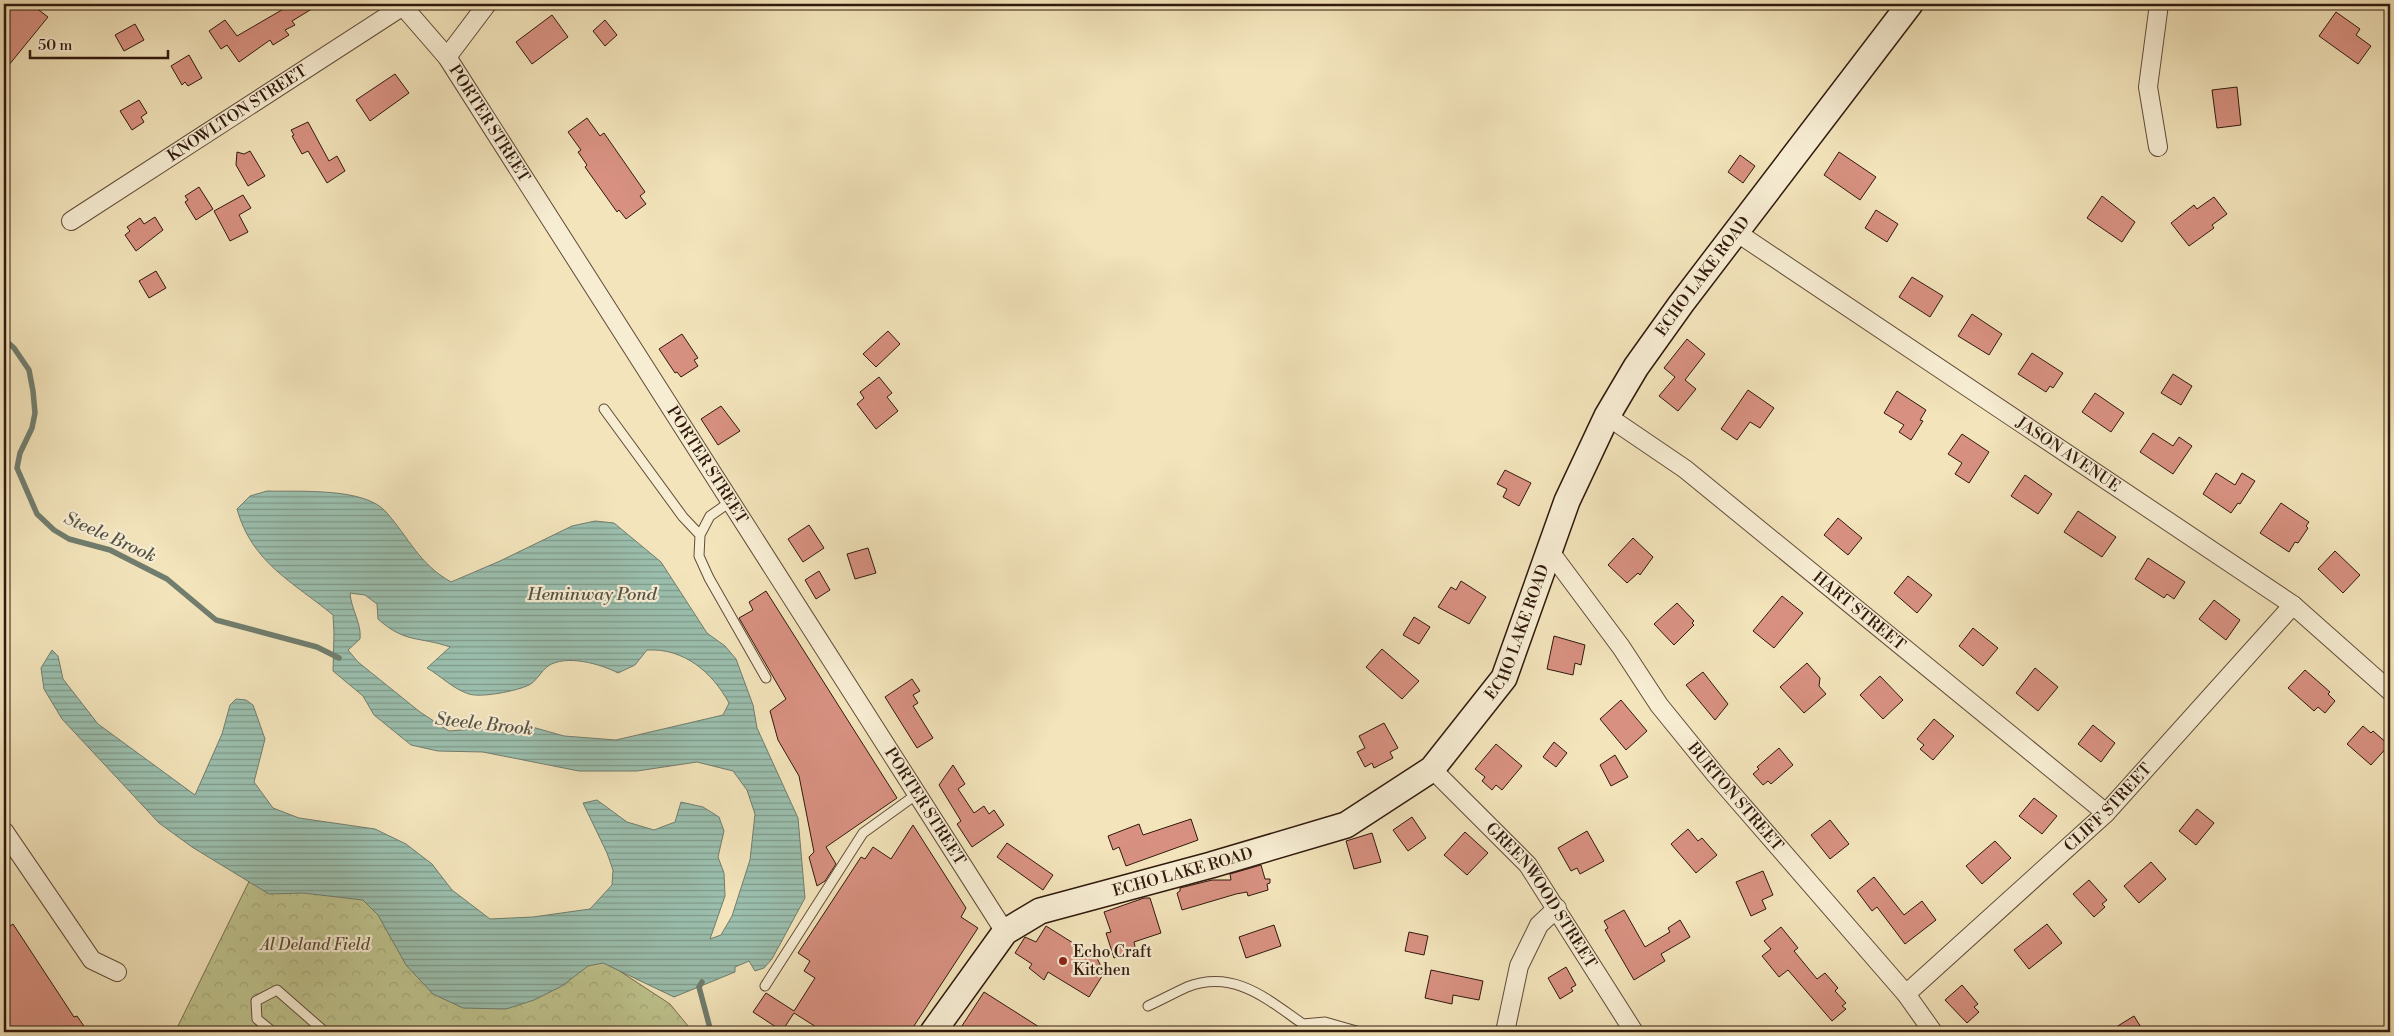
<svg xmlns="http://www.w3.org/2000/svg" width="2394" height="1036" font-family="'Libre Bodoni',serif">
<defs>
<pattern id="park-crowns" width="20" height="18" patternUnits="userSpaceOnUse" patternTransform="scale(1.25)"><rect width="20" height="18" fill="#bec38e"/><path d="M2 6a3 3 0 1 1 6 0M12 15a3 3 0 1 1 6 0" fill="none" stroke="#a4a779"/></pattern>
<pattern id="water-rules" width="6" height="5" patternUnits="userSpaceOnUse" patternTransform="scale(1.25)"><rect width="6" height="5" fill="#9bbfae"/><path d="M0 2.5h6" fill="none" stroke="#7f9a8c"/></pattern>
</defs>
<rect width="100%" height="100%" fill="#f3e4bb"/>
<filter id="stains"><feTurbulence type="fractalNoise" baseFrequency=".004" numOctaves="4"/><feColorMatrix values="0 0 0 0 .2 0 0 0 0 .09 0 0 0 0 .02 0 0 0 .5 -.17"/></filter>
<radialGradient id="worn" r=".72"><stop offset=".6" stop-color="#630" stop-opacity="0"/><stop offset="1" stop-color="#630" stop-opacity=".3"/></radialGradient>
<!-- park -->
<path fill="url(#park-crowns)" stroke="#786e4e" d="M267,845l154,66 171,42 78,51 23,28h-518z"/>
<!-- water -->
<path fill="url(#water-rules)" stroke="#717d6e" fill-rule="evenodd" d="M267,491c31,1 98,-4 119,21 24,27 32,51 65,70l49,-21 72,-35 23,-5 19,2 47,39 46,71 18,13 11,13 17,46 4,23 41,90 7,80 -33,61 -8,9 -9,3 -6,-10 -14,6v5l-61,25 -71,-34 -15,3 -26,20 -28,14 -28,9 -43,-1 -30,-14 -27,-29 -28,-50 -15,-15 -60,-7 -34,1 -77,-47 -33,-24 -97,-104 -18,-30 -3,-21 11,-18 6,6 5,23 35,45 97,71 27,-61 8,-29 6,-6 10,1 7,5 12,34 -11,43 19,26 26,10 76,11 31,15 26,20 20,26 38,29 43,-2 57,-8 22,-24 1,-15 -6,-17 -24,-50 14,-3 30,22 27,8 21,-8 6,-20 22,5 16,10 5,14 -6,26 6,16 1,23 -15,43 11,-4 11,-19 18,-56 5,-46 -8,-24 -14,-19 -36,-9 -60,9h-58l-96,-19 -45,-1 -27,-6 -37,-30 -11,-19 -30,-25 1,-38 -1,-18c-40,-33 -81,-52 -96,-106l13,-13zM350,593l15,2 12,9 1,15c28,25 41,17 72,28l-23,21c14,8 26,21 42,26 12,4 48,-3 60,-9 8,-4 12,-14 19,-19 18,-12 53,-2 70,7l17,-8 12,-15c37,-2 65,22 82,53l-6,12 -107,25 -52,-4 -39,-11 -76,6 -29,-19 -62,-50 -10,-12 12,-11c2,-15 -9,-30 -10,-46z"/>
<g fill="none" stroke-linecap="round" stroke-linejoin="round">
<!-- stream -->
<path stroke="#717d6e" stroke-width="5.5" d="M4,339l10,9 15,22 4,21 2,22 -3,15 -12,25 -3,15 20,46 17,16 15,9 41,11 57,29 49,41 101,27 22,11
M702,982l-3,5 12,45"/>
</g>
<!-- building -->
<path fill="#d89181" stroke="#31190d" d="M4,4h27l17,13 -44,54z
M292,4h28l-28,17 3,4 -10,5 4,5 -16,10 -3,-5 -31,22 -12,-17 -6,4 -12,-18 16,-11 12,16z
M2336,12l24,17 -4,6 15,11 -13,18 -39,-28z
M552,15l16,22 -36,27 -16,-22z
M605,20l12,15 -12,11 -12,-15z
M135,24l9,16 -20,11 -9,-16z
M189,55l13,23 -14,8 -3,-4 -3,3 -11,-19z
M395,74l14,19 -39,28 -14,-21z
M2237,87l4,38 -24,3 -5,-38z
M139,100l8,13 -6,4 3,5 -12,8 -12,-19z
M587,118l13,18 4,-3 41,59 -5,4 6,8 -20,15 -7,-9 -2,2 -32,-45 2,-2 -9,-13 3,-2 -13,-18z
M308,122l21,39 8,-5 8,15 -18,12 -19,-32 -6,3 -10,-18 2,-1 -3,-5z
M250,151l15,25 -17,10 -12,-21 1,-13 7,2z
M1839,152l37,25 -16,23 -36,-25z
M1740,155l15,11 -12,17 -15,-11z
M199,187l14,22 -17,11 -11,-18 3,-2 -3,-4z
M243,195l8,13 -12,7 9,17 -18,9 -16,-30z
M2102,196l33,26 -13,20 -35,-24z
M2214,197l13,17 -15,11 2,3 -25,18 -18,-23 23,-18 3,4z
M1876,210l22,14 -11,18 -22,-14z
M155,217l8,13 -27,21 -11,-16 5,-4 -3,-4 13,-9 4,6z
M156,271l10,17 -17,10 -10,-17z
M1912,277l31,19 -13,21 -31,-20z
M1972,314l30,20 -13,21 -31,-19z
M888,331l12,13 -24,23 -13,-13z
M682,334l16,24 -4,2 4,6 -17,11 -4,-5 -2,1 -16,-24z
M1687,339l18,15 -20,26 11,9 -18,22 -19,-15 16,-19 -11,-9z
M2032,353l31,20 -10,15 -3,-2 -4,6 -28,-18z
M2173,374l19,12 -11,19 -20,-12z
M879,377l13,16 -5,4 11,14 -22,18 -19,-25 7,-6 -4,-6z
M1748,390l26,18 -14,20 -10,-6 -13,18 -16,-11z
M1897,391l29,19 -6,10 3,1 -12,19 -12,-8 5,-7 -20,-12z
M2095,393l29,20 -13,19 -29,-20z
M721,406l19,25 -22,14 -17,-26z
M2153,433l20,13 6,-9 13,9 -19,28 -33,-22z
M1962,434l27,18 -20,31 -14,-9 7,-11 -14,-9z
M1505,470l26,13 -12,23 -16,-9 4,-8 -10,-5z
M2216,473l19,12 7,-12 13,8 -15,23 -2,-1 -7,10 -28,-19z
M2025,475l27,19 -14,20 -27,-18z
M2281,503l28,19 -3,4 2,2 -10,15 -3,-1 -6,10 -29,-19z
M2078,511l38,26 -14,20 -38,-25z
M1838,518l24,20 -14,17 -24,-20z
M809,525l15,23 -21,14 -15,-23z
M1633,538l20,19 -13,18 -2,-2 -11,10 -19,-18z
M868,548l8,25 -21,6 -8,-25z
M2335,551l25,24 -17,18 -25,-24z
M2148,558l37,24 -11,17 -7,-5 -3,4 -29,-19z
M819,571l11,19 -14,9 -11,-19z
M1908,576l24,19 -15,18 -23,-20z
M1461,581l25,16 -17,27 -31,-17 13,-20 5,3z
M766,591l131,207 -71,49 10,17 -11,17 -8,5 -8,-29 5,-5 -15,-76 -21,-36 -8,-29 16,-12 -47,-81 14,-8 -4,-8z
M1782,596l21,17 -29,35 -21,-17z
M2214,600l26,20 -14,20 -27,-21z
M1677,603l17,18 -2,2 2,2 -20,20 -20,-21z
M1414,617l16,10 -11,17 -16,-9z
M1973,628l25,20 -15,18 -24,-20z
M1554,636l31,9 -4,20 -6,-2 -2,12 -26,-6z
M1382,649l37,32 -17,18 -36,-32z
M1807,663l13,15 -1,8 7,8 -22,19 -24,-26z
M2035,668l23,19 -20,24 -22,-18z
M2305,670l25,22 -2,2 7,7 -10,12 -7,-6 -4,4 -26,-23z
M1703,672l25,32 -13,16 -29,-35z
M1880,676l23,24 -20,19 -23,-24z
M912,679l8,12 -7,4 5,8 -5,3 20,32 -16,10 -32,-51z
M1621,700l26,31 -21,19 -26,-31z
M1934,719l20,17 -21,24 -13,-11 4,-4 -7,-6z
M1384,723l14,25 -8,4 3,6 -19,10 -2,-5 -7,4 -8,-15 8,-4 -6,-12z
M2093,725l22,18 -14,19 -23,-18z
M2363,726l8,7 2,-2 16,14 -18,20 -24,-21z
M1554,742l13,11 -11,14 -13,-10z
M1496,744l26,22 -20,24 -6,-5 -4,5 -10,-9 3,-4 -10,-8z
M1779,748l14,17 -22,19 -3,-3 -5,4 -10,-11 6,-5 -2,-2z
M1615,755l13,22 -17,9 -11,-21z
M953,765l12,19 -7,5 16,24 10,-7 5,8 5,-4 10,15 -32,22 -15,-23 4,-3 -22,-36z
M2034,798l23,18 -15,18 -23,-18z
M2197,809l17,14 -18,22 -17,-14z
M1412,817l14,21 -18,13 -15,-21z
M1191,819l7,21 -72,26 -7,-19 -6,3 -5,-14 31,-12 4,11z
M1830,820l19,24 -19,15 -19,-24z
M913,825l53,83 -5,9 17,11 -68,104h-86l-30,-19 -12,18 -29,-19 13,-19 28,18 21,-33 -11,-7 6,-10 -12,-8 63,-96 4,2 8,-12 18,12z
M1688,829l10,12 4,-3 15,17 -21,18 -25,-29z
M1587,831l17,30 -24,13 -3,-6 -6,3 -13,-23z
M1465,832l23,21 -21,22 -23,-20z
M1372,833l9,29 -27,7 -8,-28z
M1995,841l16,17 -29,26 -16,-18z
M1007,843l46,32 -10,15 -46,-33z
M2151,862l15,17 -27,24 -15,-17z
M1261,865l4,14h5v4l-3,1 1,6 -20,6 -1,-4 -11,2 -54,16 -5,-17 3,-2v-3l32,-8h19l-1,-6z
M1763,871l10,24 -11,5 4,9 -15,7 -15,-34z
M1874,877l30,38 18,-14 14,19 -31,24 -28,-37 -5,4 -15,-20z
M2089,880l18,20 -5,4 3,3 -11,10 -21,-23z
M1144,898h6l11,35 -27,9 2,9 -22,7 -8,-25 5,-1 -7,-20z
M1624,910l21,37 25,-15 -2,-4 12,-8 10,17 -29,17 4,7 -31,19 -29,-50 3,-2 -4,-7z
M13,924l61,93 3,-1 11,16h-84v-61l5,-4 -5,-9v-28z
M2047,924l15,19 -33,26 -15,-19z
M1274,925l7,21 -35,12 -7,-21z
M1046,926l51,32 7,15 -15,24 -41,-25 -4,8 -15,-12 3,-4 -17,-11 10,-16 11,5z
M1781,927l17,21 -4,3 23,28 8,-6 13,15 -3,3 11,12 -4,3 4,3 -14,12 -44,-51 -9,7 -17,-21 9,-7 -7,-8z
M1409,932l19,4 -4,19 -19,-4z
M1566,967l10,18 -5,3 2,3 -13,8 -12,-21z
M1431,970l52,11 -4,19 -26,-5 -1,9 -27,-6z
M1962,985l16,19 -4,3 5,5 -12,11 -22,-23z
M984,992l63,40h-89z
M2134,1016l10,16h-36z"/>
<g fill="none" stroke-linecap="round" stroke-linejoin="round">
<defs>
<path id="service" d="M604,409l79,108 17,18
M730,502l-20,14 -10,19 -1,21 10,22 57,100
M765,986l98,-153 54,-39
M1148,1006c13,-6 26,-13 39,-19 47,-18 80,12 116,37
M273,1032l-16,-13 -1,-18 21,-11 48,42
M1300,1032l3,-8 22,-2 35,10"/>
<g id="minor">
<path id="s1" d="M401,4l46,53 558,875"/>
<path d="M447,57l40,-53"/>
<path d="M2158,147l-10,-60 11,-83"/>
<path id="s2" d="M71,221l332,-215"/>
<path id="s3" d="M1736,232l557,373 97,86"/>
<path id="s4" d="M1607,416l78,53 421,344"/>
<path id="s5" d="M1551,553l70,94 38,58 56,69 191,220 27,38"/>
<path id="s6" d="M1432,769l96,96 106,167"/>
<path d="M4,831l88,129 25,12"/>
<path id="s7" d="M1906,994l200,-181 187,-208"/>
<path d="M1505,1032l14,-66 20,-41 18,-17"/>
</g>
<g id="secondary">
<path id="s8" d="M933,1032l72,-100 35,-21 171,-46 135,-40 86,-56 72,-91 63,-177 40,-85 29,-49 45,-63 229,-300"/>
</g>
</defs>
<!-- service casing -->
<use href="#service" stroke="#624c38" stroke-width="11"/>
<!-- minor casing -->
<use href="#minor" stroke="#624c38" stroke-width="20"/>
<!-- secondary casing -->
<use href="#secondary" stroke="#31190d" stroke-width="28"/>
<!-- service -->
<use href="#service" stroke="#f7edd3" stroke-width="9"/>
<!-- minor -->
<use href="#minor" stroke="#f7edd3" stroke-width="18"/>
<!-- secondary -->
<use href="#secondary" stroke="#f7edd3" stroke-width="25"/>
</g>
<!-- markers -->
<circle fill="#8f2418" stroke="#f7edd3" stroke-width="2" cx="1063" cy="961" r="5"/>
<g text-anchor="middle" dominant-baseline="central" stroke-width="4.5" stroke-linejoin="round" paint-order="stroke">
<!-- street labels -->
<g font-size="16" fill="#31190d" stroke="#f7edd3">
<text stroke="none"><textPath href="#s2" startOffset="198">KNOWLTON STREET</textPath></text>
<text stroke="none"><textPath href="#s1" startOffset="149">PORTER STREET</textPath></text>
<text stroke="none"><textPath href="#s8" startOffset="1152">ECHO LAKE ROAD</textPath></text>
<text stroke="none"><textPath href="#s3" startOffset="400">JASON AVENUE</textPath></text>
<text stroke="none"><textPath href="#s1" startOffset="554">PORTER STREET</textPath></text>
<text stroke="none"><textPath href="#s4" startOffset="319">HART STREET</textPath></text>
<text stroke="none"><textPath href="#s8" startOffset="748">ECHO LAKE ROAD</textPath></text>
<text stroke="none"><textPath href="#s5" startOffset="306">BURTON STREET</textPath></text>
<text stroke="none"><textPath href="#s1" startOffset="959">PORTER STREET</textPath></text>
<text stroke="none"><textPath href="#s7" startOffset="275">CLIFF STREET</textPath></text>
<text stroke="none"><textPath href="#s8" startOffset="312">ECHO LAKE ROAD</textPath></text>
<text stroke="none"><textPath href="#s6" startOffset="168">GREENWOOD STREET</textPath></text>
</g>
<!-- park labels -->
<g font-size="16" font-style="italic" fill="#5b4c34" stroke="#f7edd3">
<text x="315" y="945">Al Deland Field</text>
</g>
<!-- poi labels -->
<g font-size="16" fill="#31190d" stroke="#f7edd3" text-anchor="start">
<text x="1073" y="952">Echo Craft<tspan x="1073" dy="18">Kitchen</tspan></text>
</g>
<!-- water labels -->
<g font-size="18" font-style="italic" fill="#565345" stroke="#f7edd3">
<text transform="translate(110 537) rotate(24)">Steele Brook</text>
<text x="592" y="594">Heminway Pond</text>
<text transform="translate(484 724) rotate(6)">Steele Brook</text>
</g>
</g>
<!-- margin -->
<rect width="2394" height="1036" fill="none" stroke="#f3e4bb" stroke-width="20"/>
<rect x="5" y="5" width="2384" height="1026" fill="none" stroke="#31190d" stroke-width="2.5"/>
<rect x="10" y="10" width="2374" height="1016" fill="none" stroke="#31190d"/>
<!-- scale -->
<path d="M30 50v8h138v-8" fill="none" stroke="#31190d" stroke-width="2.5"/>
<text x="38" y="50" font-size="15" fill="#31190d" stroke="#f7edd3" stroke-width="4" paint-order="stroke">50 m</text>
<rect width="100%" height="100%" filter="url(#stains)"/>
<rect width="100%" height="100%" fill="url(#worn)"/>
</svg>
